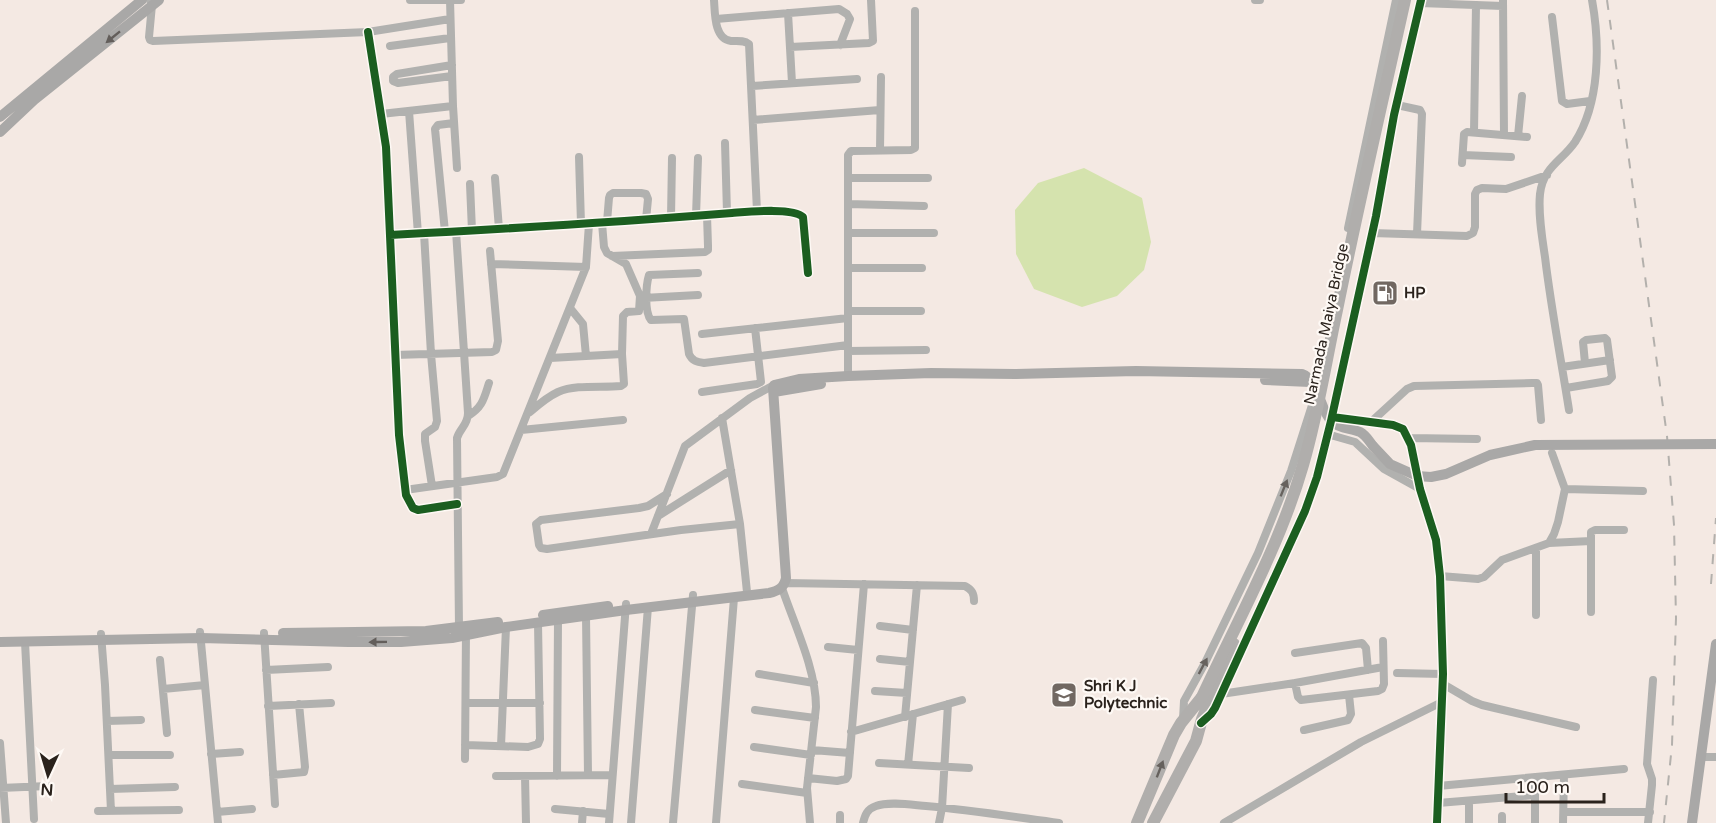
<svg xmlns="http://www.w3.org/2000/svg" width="1716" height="823" font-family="'Varela Round',sans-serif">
<rect width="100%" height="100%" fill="#f4e9e3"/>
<!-- green -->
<path fill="#d5e3ae" d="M1084,168l58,30 9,44 -7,28 -27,26 -35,11 -48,-18 -18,-35 -1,-44 23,-27z"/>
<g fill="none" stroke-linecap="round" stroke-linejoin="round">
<!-- minor -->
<path stroke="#b1b1af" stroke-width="8" d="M150,0l2,5 -3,32 1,3 3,1 215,-9 82,-13
M410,0h51
M450,0l3,106 4,62
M714,0c1,13 0,39 17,41 7,0 13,-1 18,3l8,167
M1255,0h5
M1503,0l1,135
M1420,3l83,3
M788,13l4,70
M1552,17l10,84 5,3 23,-3
M716,19l123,-10 8,5 3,5 -10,26
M368,32l18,115 13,288 7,60 7,13 5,2 39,-6
M390,46l60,-8
M790,47l79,-4 4,-2 -2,-41
M452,65l-55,9 -4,3v4l5,2 54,-7
M752,86l105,-7
M1397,105l23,5 2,4 -5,120
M409,111l9,123
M381,114l72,-8
M753,120l127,-10
M1474,132l2,-127
M1518,136l4,-40
M725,143l2,70
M880,150l1,-73
M1463,155l48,2
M579,157l2,67
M1462,163l2,-29 3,-2 60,5
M495,178l4,51
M848,178h80
M470,184l2,47
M848,204l76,2
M696,216l2,-58
M671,218l1,-60
M607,222l2,-24 1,-3 3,-2h28l5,1 2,5 -2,21
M602,223l2,24 3,6 19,11 14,32 3,2 55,-3
M1348,228l48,-228
M456,231l12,182c0,12 -8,15 -11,25l2,190
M445,232l-10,-103 3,-4 16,-2
M424,233l7,121 6,67 -2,6 -10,7v7l7,45
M848,233h86
M1372,233l95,3 6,-3 2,-6v-33l2,-4 5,-2 24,1 41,-14
M390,235c114,-6 228,-13 342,-22 14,-1 61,-6 71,4l5,56
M612,256l93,-4 3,-2v-4l-1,-31
M491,264l95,3
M848,268h74
M698,273l-49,2c-3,10 -5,37 2,45l33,-1 5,35c3,7 8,8 15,9l144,-18
M570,308l13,16 3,32
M848,311h73
M702,334l146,-16
M848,351l78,-1
M395,355l97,-3 4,-2 2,-9 -8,-90
M550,358l72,-4
M1562,367l48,-7
M848,376v-221l3,-4h3l57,-1 4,-2v-137
M1566,388l42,-7 4,-4 -5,-37 -2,-2 -19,2 -3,2 2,21
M702,392l55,-8 4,-2 -6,-54
M1569,410c-8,-51 -18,-102 -24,-153 -3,-20 -7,-43 -5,-63 3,-27 22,-33 35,-52 25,-39 25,-98 17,-142
M530,412c8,-7 17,-15 28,-20 19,-8 43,-4 63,-6l3,-2 -2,-30 1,-38 4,-4 12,-1 1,-15
M468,416c15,-9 16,-18 21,-33
M1332,417l61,8 10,4 8,16 9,44 16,51 4,36 3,98 -6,149
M722,418l18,106 7,68
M1371,422l36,-33 7,-3 118,-3h5l1,2 3,35
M521,430l102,-10
M1327,434l28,8 29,27 36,20
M1409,438l68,1
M1565,489l78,2
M405,490l92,-13 6,-3 83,-207 3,-43
M667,494l-19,12 -9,2 -98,12 -5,4 3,21 2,3 6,1 134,-19 59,-6
M658,516l73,-46
M651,534l34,-88 65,-48 24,-13
M1549,543l42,-2
M1440,576l38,3 6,-2 18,-17 47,-17 5,-9 4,-12 7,-33 -13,-36
M785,583l180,3c7,4 9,7 9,15
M782,588c12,36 34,81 34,119l-9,81 3,35
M1591,612v-80l4,-2h29
M1536,615v-67
M586,616l2,159
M880,626l33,4
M200,632l18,191
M264,633l11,171
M101,634l4,51 6,126
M25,642l9,177
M828,647l30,3
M1295,653l67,-10 4,5 2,22
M880,659l30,3
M160,660l7,73
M266,670l62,-3
M1397,673l46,1
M759,674l55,9
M1295,683l3,14 3,3 77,-9 4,-2 2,-5 -1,-43
M1443,684l29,17 10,4 94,22
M163,689l42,-4
M875,691l32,2
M1221,694l74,-11 88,-16
M466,703h74
M268,706l63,-3
M755,710l60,8
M905,717l12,-132
M1183,719l1,-18 21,-38 53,-110 33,-82 24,-75
M107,721l34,-1
M1203,721l12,-13 90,-197 12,-34 14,-56 45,-205 18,-101 27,-115
M1304,730l44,-10 3,-6 -2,-19
M851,732l111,-32
M0,743l6,80
M465,745l63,2 10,-3 2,-5 -2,-116
M501,746l5,-119
M754,747l57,8
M812,750l38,3
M211,754l29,-2
M109,755h61
M1700,757h16
M465,759l1,-129
M879,763l90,5
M908,765l5,-51
M273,775l31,-3 1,-5 -6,-63
M496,776l116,-1
M525,776l1,47
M557,776l1,-156
M808,778l29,3 9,-2 2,-3 16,-192
M742,784l65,9
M1438,786l186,-17
M0,788l48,-2
M110,789l65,-2
M1438,803l97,-8
M555,809l54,5
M98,811l81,-1
M217,812l35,-3
M1564,812h86
M582,823l1,-12
M609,823l17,-219
M631,823l17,-216
M673,823l20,-228
M716,823l18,-225
M840,823v-8
M863,823c2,-8 4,-14 13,-17 13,-5 37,-1 50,0 45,4 89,11 133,17
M939,823l3,-15 6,-104
M1224,823l137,-81 81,-40
M1469,823v-22
M1502,823v-7
M1535,823v-45
M1563,823l1,-48
M1648,823l4,-38v-6l-5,-15 6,-84"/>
<!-- major -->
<path stroke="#a9a8a7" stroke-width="10" d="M0,117l142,-117
M0,132l34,-32 125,-100
M1265,380l45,2
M774,392l47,-8
M543,615l65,-9
M283,633l143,-2 72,-9
M0,642l201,-4 147,4h53l51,-4 54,-11 120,-17 143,-17c9,-2 15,-5 17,-15l-13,-190 1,-3 25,-6 49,-3 83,-3 84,1 121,-3 166,3c17,6 18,37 30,48 8,7 19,6 28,10 6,3 9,9 13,14
M1692,823l24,-179"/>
<!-- highway -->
<path stroke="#b0aeac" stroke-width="12" d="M1137,823l37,-88 7,-12 21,-26
M1153,823l43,-82 6,-22 32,-75"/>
<!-- rail -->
<path stroke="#b3b0ac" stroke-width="2" stroke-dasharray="10 10" stroke-linecap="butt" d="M1607,0l60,436 7,89 2,93 -4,127 -8,78
M1711,584l5,-66"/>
<!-- major-bridge -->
<path stroke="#a9a8a7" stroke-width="10" d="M1373,446l17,18 27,12 14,1 15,-3 44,-19 45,-10 181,-1"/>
<!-- highway-bridge -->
<path stroke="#b0aeac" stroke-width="12" d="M1202,697c35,-75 78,-152 101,-232 15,-51 23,-104 34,-155 21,-104 45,-207 68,-310"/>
<defs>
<path id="cycleway" d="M368,32l18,115 13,288 7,60 7,13 5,2 39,-6
M390,235c114,-6 228,-13 342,-22 14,-1 61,-6 71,4l5,56
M1332,417l61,8 10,4 8,16 9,44 16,51 4,36 3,98 -6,149
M1201,723l10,-9 4,-6 90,-197 12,-34 14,-56 45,-205 18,-101 27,-115"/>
</defs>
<!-- cycleway casing -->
<use href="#cycleway" stroke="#fef9f5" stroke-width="11"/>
<!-- cycleway -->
<use href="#cycleway" stroke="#1b5e20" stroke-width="8"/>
</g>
<!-- one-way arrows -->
<defs><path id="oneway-solid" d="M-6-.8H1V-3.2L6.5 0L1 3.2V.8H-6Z" transform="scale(1.5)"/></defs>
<g fill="#635e5b">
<use href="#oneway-solid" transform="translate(113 37) rotate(141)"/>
<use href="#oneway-solid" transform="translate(378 642) rotate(179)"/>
</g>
<g fill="#67625e">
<use href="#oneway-solid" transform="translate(1284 488) rotate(-68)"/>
<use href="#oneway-solid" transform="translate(1203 666) rotate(-62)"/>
</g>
<use fill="#66615d" href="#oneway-solid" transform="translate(1160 769) rotate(-69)"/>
<!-- icons -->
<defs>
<symbol id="fuel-square" viewBox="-11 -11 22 22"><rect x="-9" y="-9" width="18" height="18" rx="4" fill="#716862" stroke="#fef9f5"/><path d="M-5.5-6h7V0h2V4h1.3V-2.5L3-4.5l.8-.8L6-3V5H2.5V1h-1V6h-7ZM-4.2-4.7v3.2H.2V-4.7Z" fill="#fff"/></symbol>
<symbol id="university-square" viewBox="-11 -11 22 22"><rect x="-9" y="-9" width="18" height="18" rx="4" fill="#716862" stroke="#fef9f5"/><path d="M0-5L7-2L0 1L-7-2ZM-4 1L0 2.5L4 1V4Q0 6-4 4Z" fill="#fff"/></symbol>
</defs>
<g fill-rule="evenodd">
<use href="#fuel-square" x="1370" y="278" width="30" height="30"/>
<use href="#university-square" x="1049" y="680" width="30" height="30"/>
</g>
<g text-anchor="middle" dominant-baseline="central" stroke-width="4.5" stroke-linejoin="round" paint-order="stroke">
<!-- poi labels -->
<g font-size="15" font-weight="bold" fill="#2a221c" stroke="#fef9f5" text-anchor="start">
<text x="1404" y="293">HP</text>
<text x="1084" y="686">Shri K J<tspan x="1084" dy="17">Polytechnic</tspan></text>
</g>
<!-- street labels -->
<g font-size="15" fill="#2a221c" stroke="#fef9f5">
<text transform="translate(1326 324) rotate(-78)">Narmada Maiya Bridge</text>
</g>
</g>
<!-- north arrow -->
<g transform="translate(48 775) rotate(184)" stroke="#fef9f5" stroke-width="4.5" paint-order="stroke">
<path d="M0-4.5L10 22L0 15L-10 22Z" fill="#2a221c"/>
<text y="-9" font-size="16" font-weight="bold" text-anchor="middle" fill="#2a221c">N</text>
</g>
<!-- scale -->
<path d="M1506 793v9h98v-9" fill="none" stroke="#2a221c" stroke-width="3"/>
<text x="1515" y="793" font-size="18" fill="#2a221c" stroke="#fef9f5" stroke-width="4.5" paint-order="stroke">100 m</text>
</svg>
